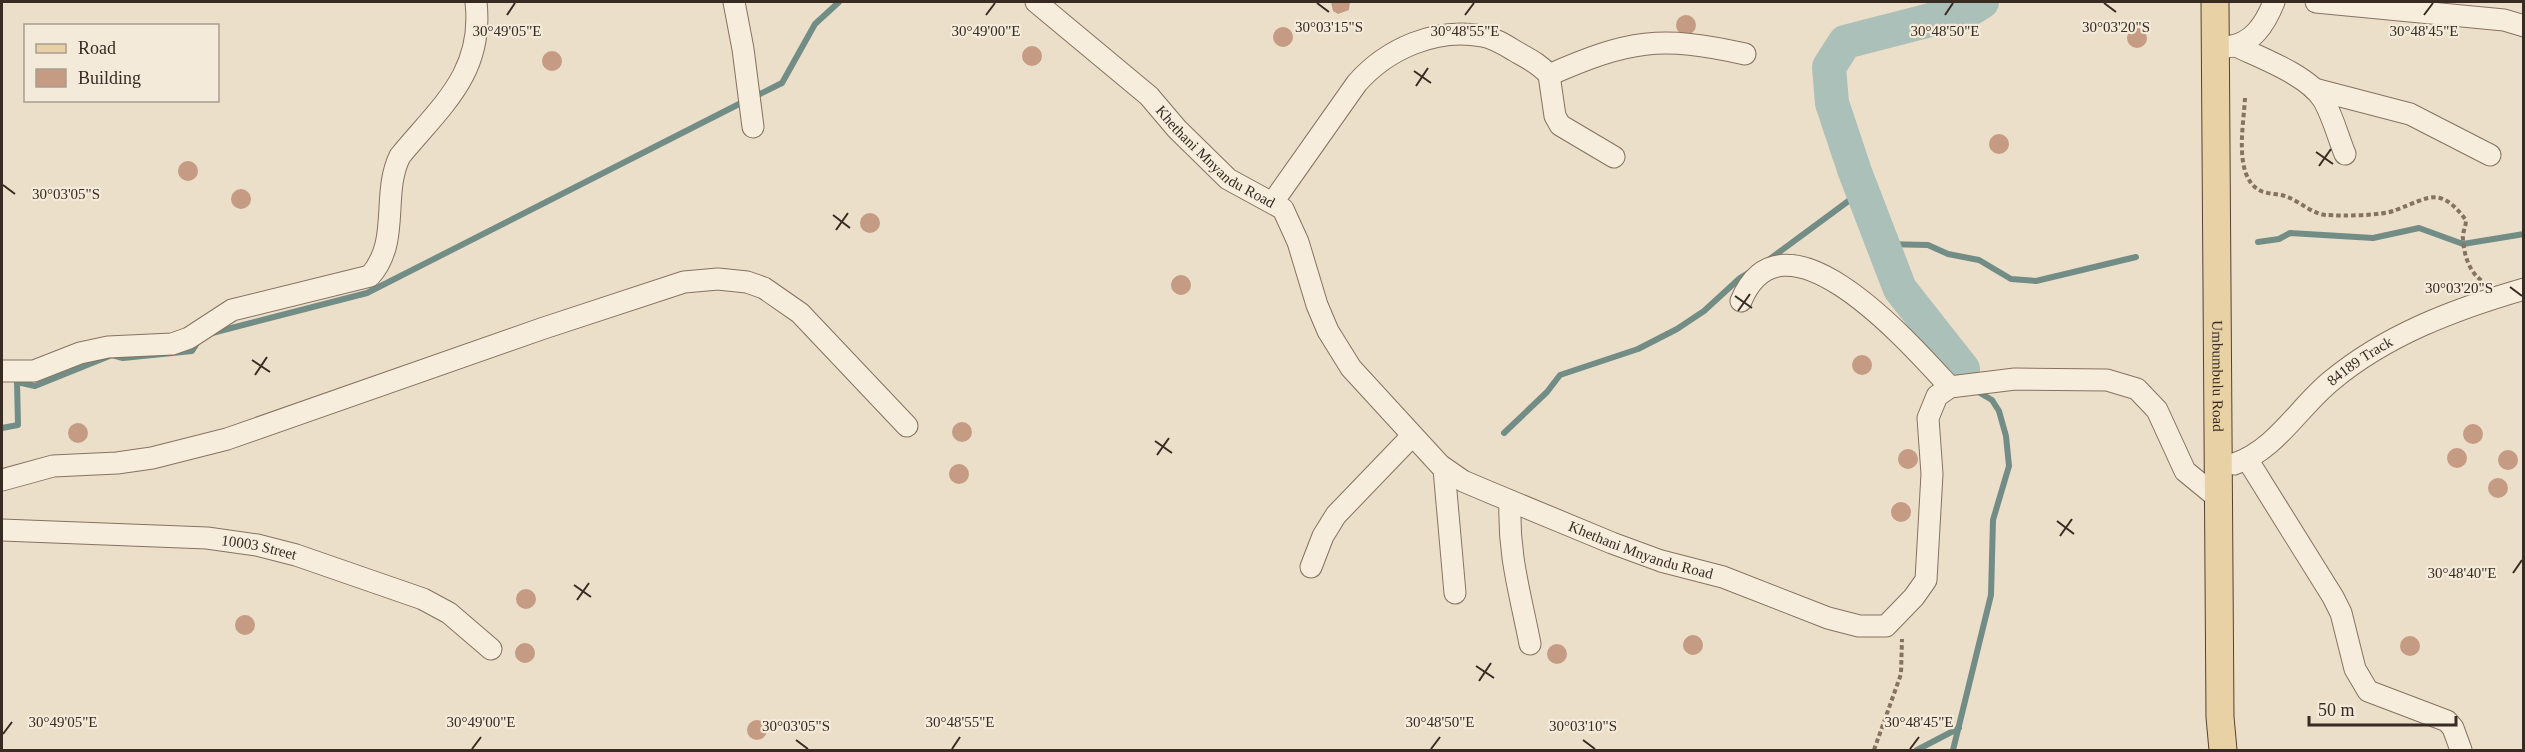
<svg xmlns="http://www.w3.org/2000/svg" width="2525" height="752" font-family="Georgia,serif">
<rect width="100%" height="100%" fill="#ebdfca"/>
<g fill="none" stroke-linecap="round" stroke-linejoin="round">
<!-- stream -->
<path stroke="#718d85" stroke-width="6" d="M754,97l28,-14 33,-59 24,-22
M2258,242l21,-3 11,-6 83,5 46,-10 44,16 61,-10
M1883,244l45,1 20,9 31,6 32,19 25,2 100,-24
M1763,264l99,-73
M212,333l155,-40 378,-192
M2,428l16,-3 -1,-43 18,4 77,-31 11,3 69,-7 7,-11
M1504,433l43,-41 13,-17 78,-26 39,-20 27,-18 36,-33 15,-9
M1917,750l42,-22
M1953,750l38,-155 2,-75 16,-54 -3,-30 -7,-25 -7,-11 -17,-10"/>
<!-- river -->
<path stroke="#aac0b8" stroke-width="34" d="M1963,369l-63,-80 -45,-117 -23,-69 -3,-36 16,-25 124,-32 13,-8"/>
</g>
<!-- building -->
<path fill="#c59c83" d="M1331,2h19l-1,8 -11,4 -5,-3z
M1676 25a10 10 0 1 1 20 0a10 10 0 1 1-20 0Z
M1273 37a10 10 0 1 1 20 0a10 10 0 1 1-20 0Z
M2127 38a10 10 0 1 1 20 0a10 10 0 1 1-20 0Z
M1022 56a10 10 0 1 1 20 0a10 10 0 1 1-20 0Z
M542 61a10 10 0 1 1 20 0a10 10 0 1 1-20 0Z
M1989 144a10 10 0 1 1 20 0a10 10 0 1 1-20 0Z
M178 171a10 10 0 1 1 20 0a10 10 0 1 1-20 0Z
M231 199a10 10 0 1 1 20 0a10 10 0 1 1-20 0Z
M860 223a10 10 0 1 1 20 0a10 10 0 1 1-20 0Z
M1171 285a10 10 0 1 1 20 0a10 10 0 1 1-20 0Z
M1852 365a10 10 0 1 1 20 0a10 10 0 1 1-20 0Z
M952 432a10 10 0 1 1 20 0a10 10 0 1 1-20 0Z
M68 433a10 10 0 1 1 20 0a10 10 0 1 1-20 0Z
M2463 434a10 10 0 1 1 20 0a10 10 0 1 1-20 0Z
M2447 458a10 10 0 1 1 20 0a10 10 0 1 1-20 0Z
M1898 459a10 10 0 1 1 20 0a10 10 0 1 1-20 0Z
M2498 460a10 10 0 1 1 20 0a10 10 0 1 1-20 0Z
M949 474a10 10 0 1 1 20 0a10 10 0 1 1-20 0Z
M2488 488a10 10 0 1 1 20 0a10 10 0 1 1-20 0Z
M1891 512a10 10 0 1 1 20 0a10 10 0 1 1-20 0Z
M516 599a10 10 0 1 1 20 0a10 10 0 1 1-20 0Z
M235 625a10 10 0 1 1 20 0a10 10 0 1 1-20 0Z
M1683 645a10 10 0 1 1 20 0a10 10 0 1 1-20 0Z
M2400 646a10 10 0 1 1 20 0a10 10 0 1 1-20 0Z
M515 653a10 10 0 1 1 20 0a10 10 0 1 1-20 0Z
M1547 654a10 10 0 1 1 20 0a10 10 0 1 1-20 0Z
M747 730a10 10 0 1 1 20 0a10 10 0 1 1-20 0Z"/>
<g fill="none" stroke-linecap="round" stroke-linejoin="round">
<defs>
<g id="minor">
<path d="M734,2l9,47 10,78"/>
<path id="s1" d="M1036,2l113,94 28,33 51,50 55,30 15,33 19,63 11,26 23,37 89,97 23,16 26,11 123,51 49,18 62,16 105,41 31,8h27l28,-29 12,-17 6,-106 -4,-56 9,-22 13,-9 65,-8 92,1 30,9 20,21 28,61 34,28"/>
<path d="M2316,2l188,18 20,6"/>
<path d="M2236,46c25,12 74,30 88,55 9,16 14,36 21,53"/>
<path d="M2227,47c26,-3 38,-23 47,-45"/>
<path d="M1549,75c80,-35 111,-40 196,-21"/>
<path d="M2314,89l96,25 80,41"/>
<path d="M1273,202l84,-119c30,-34 79,-56 125,-47 12,2 23,9 33,15 12,7 25,13 34,24l6,41 5,9 54,32"/>
<path d="M1741,301c43,-103 171,45 209,86"/>
<path d="M2,371h32l46,-18 28,-6 64,-3 17,-6 43,-28 138,-34c31,-35 11,-82 30,-120 41,-50 84,-83 76,-154"/>
<path d="M2247,459l86,138 8,16 14,56 13,22 79,30 6,7 8,22"/>
<path id="s2" d="M2234,464c42,-14 64,-56 97,-83 55,-46 124,-72 193,-92"/>
<path d="M1444,469l11,124"/>
<path d="M2,480l51,-14 64,-3 35,-5 75,-19 314,-110 143,-47 34,-3 29,3 17,6 36,25 107,113"/>
<path d="M1510,501c-2,54 10,91 20,143"/>
<path id="s3" d="M2,530l205,8 50,7 39,10 127,44 26,14 42,36"/>
<path d="M1311,567l12,-31 13,-21 76,-79"/>
</g>
<g id="major">
<path id="s4" d="M2215,2l5,715 3,33"/>
</g>
</defs>
<!-- minor casing -->
<use href="#minor" stroke="#867260" stroke-width="23"/>
<!-- major casing -->
<use href="#major" stroke="#544133" stroke-width="29"/>
<!-- path -->
<path stroke="#867260" stroke-width="4" stroke-dasharray="4.5 3" stroke-linecap="butt" d="M2245,98c-1,25 -12,77 14,92 9,5 21,3 31,8 11,5 25,17 37,17 15,1 55,1 69,-5 34,-13 44,-24 70,10 0,7 -4,13 -3,19 1,17 7,35 21,43
M1874,750l27,-76 1,-35"/>
<!-- minor -->
<use href="#minor" stroke="#f6eddc" stroke-width="21"/>
<!-- major -->
<use href="#major" stroke="#e9d1a6" stroke-width="27"/>
</g>
<!-- ticks -->
<path fill="none" stroke="#382b22" stroke-width="2" d="M1317,3l12,9M2104,3l12,9M507,15l8,-12M986,15l9,-12M1465,15l9,-12M1945,15l8,-12M2424,15l9,-12M1414,71l17,12M1416,86l12,-18M2316,152l17,12M2319,166l12,-17M3,185l12,9M833,215l17,13M836,230l12,-17M2510,287l12,9M1735,296l17,12M1738,311l12,-17M252,360l18,12M255,375l12,-18M1155,441l17,12M1157,455l12,-17M2057,521l17,13M2060,536l12,-17M2513,573l9,-13M574,585l17,12M577,600l12,-17M1476,666l18,12M1479,681l12,-18M3,734l9,-12M796,740l12,9M1583,740l12,9M472,749l9,-12M952,749l8,-12M1431,749l9,-12M1910,749l9,-12"/>
<g text-anchor="middle" dominant-baseline="central" stroke-width="4.5" stroke-linejoin="round" paint-order="stroke">
<!-- street labels -->
<g font-size="15" fill="#382b22" stroke="#f3ead9">
<text stroke="none"><textPath href="#s1" startOffset="238">Khethani Mnyandu Road</textPath></text>
<text stroke="none"><textPath href="#s2" startOffset="164">84189 Track</textPath></text>
<text stroke="none"><textPath href="#s4" startOffset="374">Umbumbulu Road</textPath></text>
<text stroke="none"><textPath href="#s3" startOffset="258">10003 Street</textPath></text>
<text stroke="none"><textPath href="#s1" startOffset="849">Khethani Mnyandu Road</textPath></text>
</g>
</g>
<g font-size="15" text-anchor="middle" fill="#382b22" stroke="#f3ead9" stroke-width="4.5" stroke-linejoin="round" paint-order="stroke">
<text x="2116" y="32">30°03'20"S</text>
<text x="1329" y="32">30°03'15"S</text>
<text x="507" y="36">30°49'05"E</text>
<text x="986" y="36">30°49'00"E</text>
<text x="1465" y="36">30°48'55"E</text>
<text x="1945" y="36">30°48'50"E</text>
<text x="2424" y="36">30°48'45"E</text>
<text x="66" y="199">30°03'05"S</text>
<text x="2459" y="293">30°03'20"S</text>
<text x="2462" y="578">30°48'40"E</text>
<text x="481" y="727">30°49'00"E</text>
<text x="960" y="727">30°48'55"E</text>
<text x="1440" y="727">30°48'50"E</text>
<text x="1919" y="727">30°48'45"E</text>
<text x="63" y="727">30°49'05"E</text>
<text x="796" y="731">30°03'05"S</text>
<text x="1583" y="731">30°03'10"S</text>
</g>
<!-- border -->
<rect width="2525" height="752" fill="none" stroke="#382b22" stroke-width="6"/>
<!-- legend -->
<rect x="24" y="24" width="195" height="78" fill="#f3ead9" stroke="#a89e90" stroke-width="1.5"/>
<rect x="36" y="44" width="30" height="9" fill="#e9d1a6" stroke="#a89e90" stroke-width="1.5"/>
<text x="78" y="54" font-size="18" fill="#382b22">Road</text>
<rect x="36" y="69" width="30" height="18" fill="#c59c83" stroke="#a89e90" stroke-width="1.5"/>
<text x="78" y="84" font-size="18" fill="#382b22">Building</text>
<!-- scale -->
<path d="M2309 716v9h147v-9" fill="none" stroke="#382b22" stroke-width="3"/>
<text x="2318" y="716" font-size="18" fill="#382b22" stroke="#f3ead9" stroke-width="4.5" paint-order="stroke">50 m</text>
</svg>
